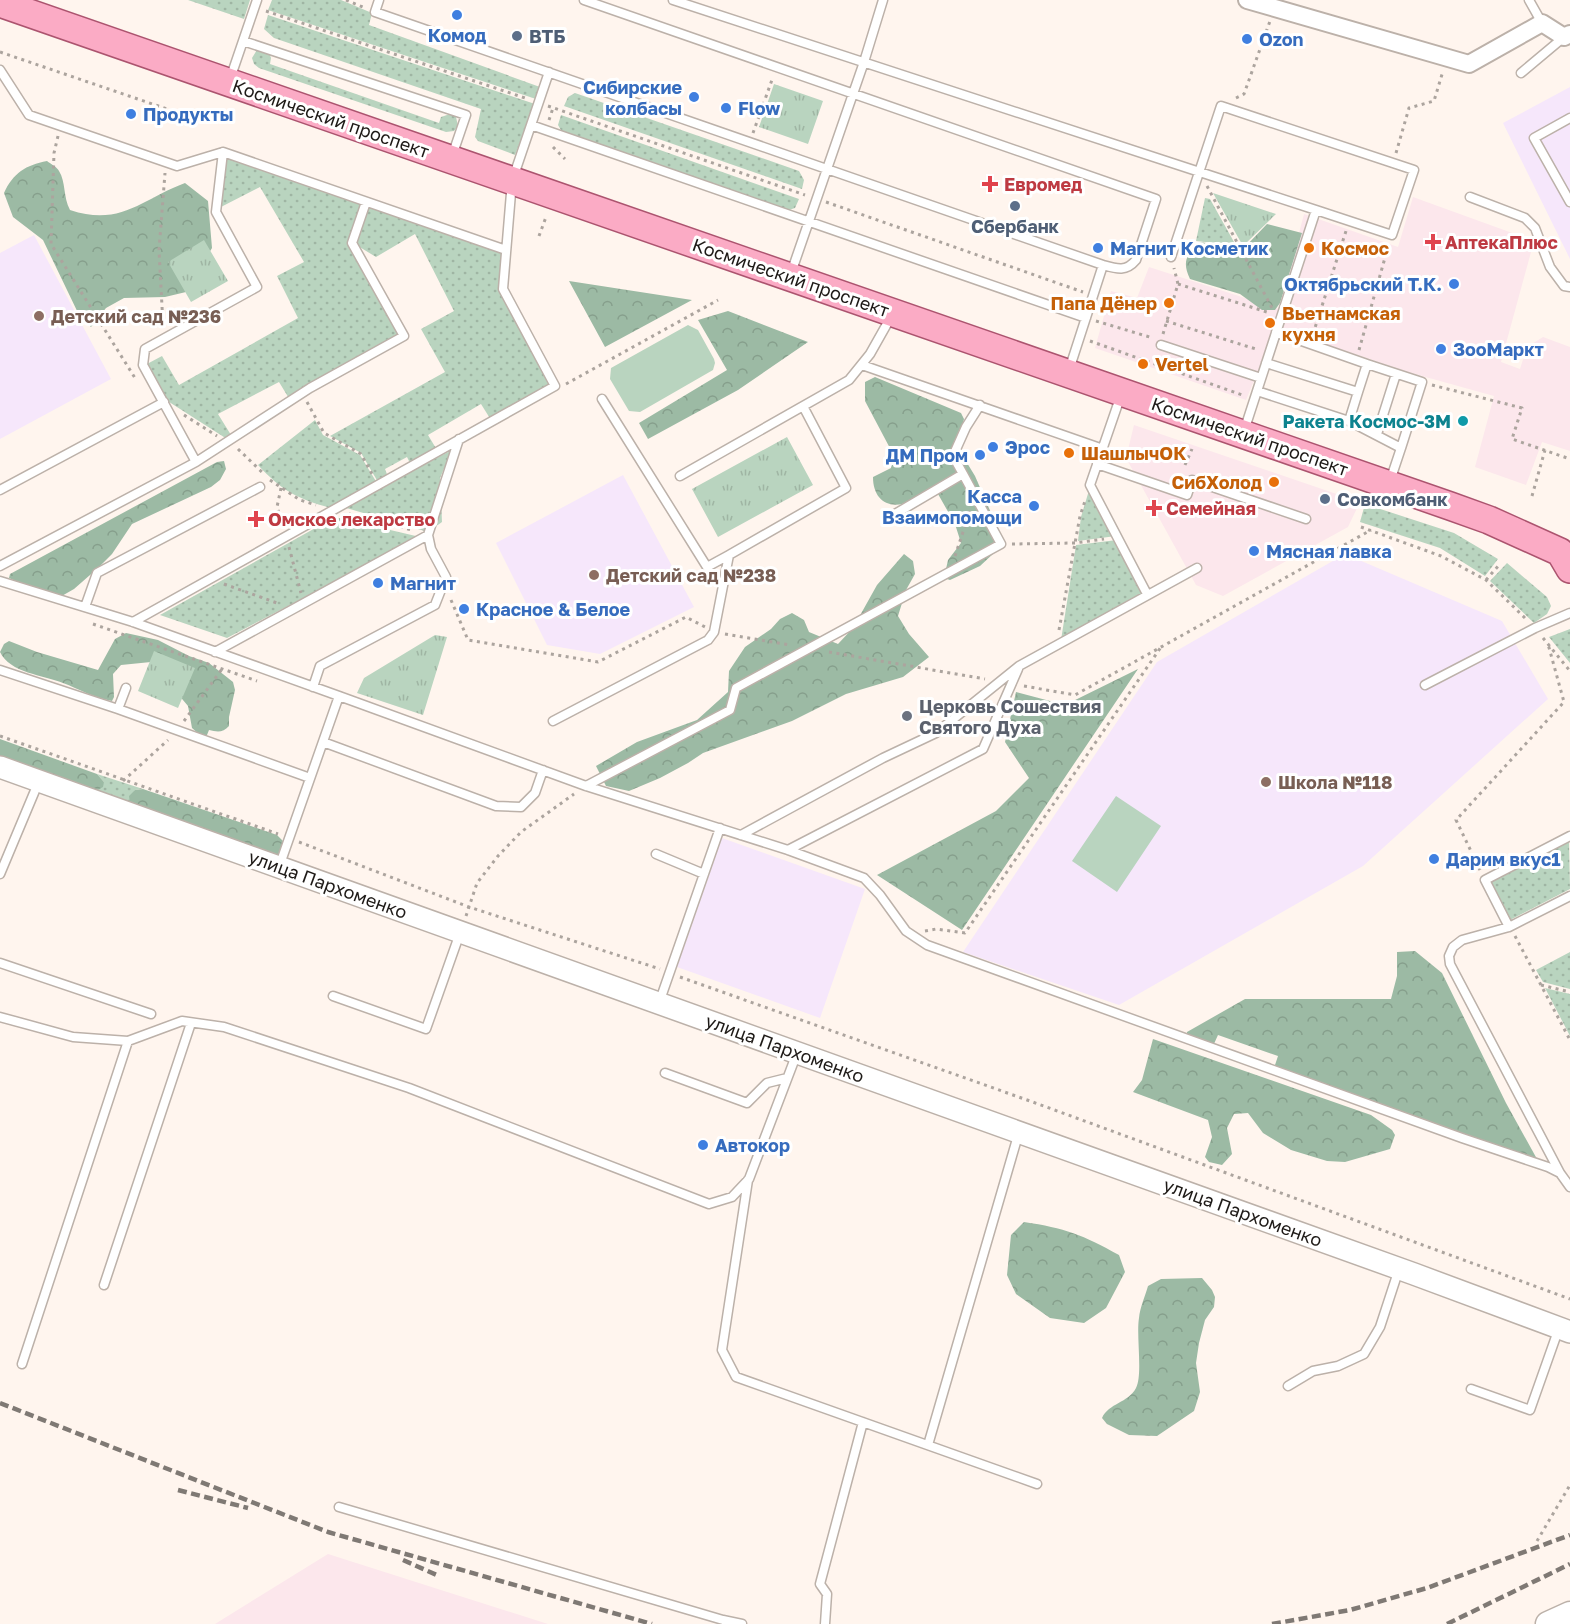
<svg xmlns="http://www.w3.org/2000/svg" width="1570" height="1624" font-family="'Golos Text',sans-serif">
<defs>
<pattern id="grass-dots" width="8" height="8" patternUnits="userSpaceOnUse" patternTransform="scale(1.5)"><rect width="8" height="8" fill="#b9d4bf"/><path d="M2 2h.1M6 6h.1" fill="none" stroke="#9fb5a3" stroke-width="1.8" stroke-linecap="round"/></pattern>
<pattern id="forest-crowns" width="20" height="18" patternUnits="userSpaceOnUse" patternTransform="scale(1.5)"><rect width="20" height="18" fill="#9cbaa4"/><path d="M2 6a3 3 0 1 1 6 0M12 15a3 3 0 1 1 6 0" fill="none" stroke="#869f8c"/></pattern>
<pattern id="park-tufts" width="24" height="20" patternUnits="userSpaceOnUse" patternTransform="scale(1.5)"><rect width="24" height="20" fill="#b9d4bf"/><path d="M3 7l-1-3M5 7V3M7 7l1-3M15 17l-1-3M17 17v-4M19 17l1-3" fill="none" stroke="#9fb5a3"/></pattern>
</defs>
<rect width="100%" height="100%" fill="#fff5ee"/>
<!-- commercial -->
<path fill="#fce7ec" d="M1413,197l121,44 -33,121 19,7 7,-22 16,-10 27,10v104l-28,-9 -16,43 -51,-18 19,-71 -90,-25 -55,-19 -75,-20 -28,68 -151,-52 16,-57 26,7 12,-31 130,42 25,-95 94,33z
M1134,425l226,77 -12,25 -125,69 -27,-11 -70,-127z
M328,1554l220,70h-333z"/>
<!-- education -->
<path fill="#f6e7fb" d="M1570,87v172l-67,-136z
M34,235l77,144 -111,60v-186z
M623,475l71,132 -94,47 -53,-9 -51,-102z
M1345,554l157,67 46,78 -185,167 -244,139 -156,-53 194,-290z
M722,838l143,51 -45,129 -143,-51z"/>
<!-- grass -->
<path fill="url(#grass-dots)" d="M188,0h62l-6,19z
M272,0h69l31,13 -3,12 171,62 -4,12 -268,-89z
M268,15l267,89 -20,51 -37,-14 -3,-4 6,-28 -207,-71 -10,-9z
M257,50l12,2 2,6 -1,6 169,59 2,-6 9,-3 6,3 2,9 -4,5 -8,1 -187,-64 -5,-4 -2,-6z
M575,93l224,78 5,9 -2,9 -238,-83 4,-9z
M561,115l238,84 -4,9 -9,3 -224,-79 -4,-7z
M224,154l140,49 -14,41 52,92 -112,64 -11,-18 -61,32 13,21 -4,4 -61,-39 -19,-36 15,-8 17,29 119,-67 -21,-42 27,-14 -44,-75 -41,21z
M1205,198l5,1 24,43 -1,3 -37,-4z
M367,203l137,49 -3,36 53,98 -63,34 -10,-16 -53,31 9,15 -26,15 -4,-8 -22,12 3,8 -10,5 -17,-29 -31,-17 115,-64 -24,-43 33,-18 -39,-77 -39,23 -23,-14z
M315,420l8,15 37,20 17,28 -46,25c-33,-9 -49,-17 -73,-43z
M452,450l-12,28 2,44 -14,10 -85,-25z
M1090,487l26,49 -38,5 3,-24z
M1365,504l89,29 44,26 -13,17 -45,-28 -80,-26z
M335,517l85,20 -193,101 -67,-23z
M1117,540l26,53 -82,47 15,-95z
M1507,563l40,34 4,9 -4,8 -13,9 -44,-42z
M1570,629v34l-21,-26z
M97,774l46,15 -8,1 -5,14 -38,-11 12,-11z
M1569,841l1,48 -60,31 -20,-38z
M1570,952v37l-27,-7 -7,-12z
M1545,988l25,6v42z"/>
<!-- forest -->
<path fill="url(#forest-crowns)" d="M47,161c4,3 10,6 12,10 7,11 4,26 11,39 51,17 72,-11 115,-27l23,18 4,47 -26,44 -21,5 -41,1 -18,10 -15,19 -12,-12 -36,-75 -30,-23 -9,-24c9,-20 22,-28 43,-32z
M1267,224l35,9 -22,70 -5,7h-13l-22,-16 -50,-15c-8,-17 -4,-24 9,-37l45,6z
M569,281l123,19 -87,47z
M728,311l80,31 -70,48 -90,49 -9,-16 88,-53 -29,-50z
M875,377l86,36 3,6 -4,16 1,18 14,23 20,46 -1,31 -14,13 -30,14 -6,-2 4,-18 13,-17 -6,-19 -17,-30c-4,0 -10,-2 -14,0 -5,1 -9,5 -13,7 -22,10 -38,-1 -38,-24l18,-9 1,-16 -27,-51v-19z
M224,461l2,8 -6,11 -9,7 -79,37 -20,30 -14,14 -24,21 -14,8 -38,-13 -13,-6 1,-4 207,-112z
M904,554l9,7 2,13 -9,16 -8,26 11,18 20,23 -26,20 -57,17 -54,27 -89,32 -15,10 -28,15 -31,13 -23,-5 -10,-20 41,-24 60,-22 31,-28 1,-21 16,-24 26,-18 9,-10 12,-6 12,7 5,12 29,12 15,-16 24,-43z
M126,633l32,7 31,16 20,7 24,19 2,8 -6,27v9c-6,7 -12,6 -20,4l-2,5h-7l-8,-7 -4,-22 -37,-44 -30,3 -8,9 1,23 -2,4c-18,-3 -33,-12 -49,-18 -20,-8 -53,-10 -63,-31l4,-8 5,-3 28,11 61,18 17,-31z
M1138,669l-176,261 -85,-55 119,-64 33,-33 -24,-36 11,-50 49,13z
M0,739l97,35 7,8 -1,5 -11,6 -92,-30z
M143,789l134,46 7,7 -6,16 -148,-54 -1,-8 6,-6z
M1415,951l27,22 64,130 31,56 -263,-91 4,-12 -60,-21 -5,11 -26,-9v-5l58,-33h146l6,-23v-24z
M1153,1039l218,76 21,15 3,5 -5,14 -45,13 -18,-1 -36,-11 -28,-17 -15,-20 -14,1 -7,14 5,26 -10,11 -13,-3 -4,-5 7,-20 -4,-17 -75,-28 9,-12z
M1024,1222c41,6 59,13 95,33l6,17 -19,36 -22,15 -34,-5 -34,-24 -9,-19 4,-40z
M1202,1278l10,12 3,7 -1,10 -9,13 -6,23 -3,20 4,29 -6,19 -37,25 -28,-1 -22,-11 -5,-6c7,-15 26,-15 34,-30 7,-14 0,-52 3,-70 1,-11 6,-21 9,-32l13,-7z"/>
<!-- park -->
<path fill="url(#park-tufts)" d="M774,84l49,17 -15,43 -49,-17z
M1213,193l63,21 -33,32z
M204,240l24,41 -37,21 -23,-40z
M787,437l26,48 -95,52 -26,-48z
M435,635l12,2 -24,78 -66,-22 7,-15z
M154,651l41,17 -17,40 -40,-17z"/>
<!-- pitch -->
<path fill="#b9d4bf" d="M688,325l10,5 16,29 1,4 -2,7 -73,42 -11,-1 -19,-32 1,-11z
M1116,796l45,30 -44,66 -45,-31z"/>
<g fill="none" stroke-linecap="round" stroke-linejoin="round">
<defs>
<path id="service" d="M379,0l-4,12 728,253
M584,0l572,199 -20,61c-10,12 -19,9 -33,5l-34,105
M673,0l643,210 -72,221
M1529,0l13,23
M243,41l223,74 -14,41
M0,70l29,45 148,51 46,-14 283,98
M1521,73l43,-36
M230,79l27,-79
M1570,118l-36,20 36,64
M531,125l555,193
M1470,197l55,21 10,10 15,39 14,19 6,1
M1171,257l50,-151 193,64 -22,65 -76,-25
M791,273l73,-211 19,-62
M1276,332l91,32
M1161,345l100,33
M862,365l241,84
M1257,391l92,30 9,-29 -92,-29
M1358,392l9,-28 55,18 -21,66
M1121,395l-31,90 57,109
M602,399l105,168 22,-12
M1349,421l52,27 -11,33
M1377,434l19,-60
M196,462l114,-74 94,-52 -52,-93 14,-41
M1097,464l90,31 5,-15 114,39
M680,476l169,-96 21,-26 22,-39
M0,490l164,-88
M895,514l68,-40 -10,-18 13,-29 14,-22
M0,566l196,-104 -53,-97 2,-16 112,-62 -41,-75 7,-60
M0,581l133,41 206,74 -60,171
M85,607l12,-34 163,-86
M133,622l422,-236 -52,-97 9,-108 37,-109
M215,652l213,-117
M0,670l118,39 192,69
M1425,685l110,-57 35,-15
M313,687l7,-21 115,-61 11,-28 -15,-28 -3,-14 31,-96
M339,696l247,90 202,64 76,28 16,17 26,36 21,14 535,193 86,29 12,6 10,14
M118,709l8,-21
M553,721l155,-81 6,-8 15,-77 117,-67 -42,-80
M323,742l173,64 25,1 14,-14 8,-23
M586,786l144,-76 6,-22 265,-144 -38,-70
M741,835l142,-77 53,-25 83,-67 178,-98
M788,850l195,-101 35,-80
M656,854l48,20
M0,874l39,-93
M1509,927l-24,-47 85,-44
M0,963l151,51
M333,996l93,33 34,-96
M659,1003l61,-175
M0,1017l73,20 55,4 54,-20 42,6 185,61 300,116 23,-7 17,-18 48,-126
M665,1073l82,30 20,-20 20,-5
M1560,1173l-110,-209 -1,-8 4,-9 9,-7 47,-13 61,-31
M748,1180l-26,170 14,27 301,107
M104,1285l87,-262
M22,1364l106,-323
M1288,1386l25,-15 25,-5 26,-12 16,-27 19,-58
M1471,1389l59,21 29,-82
M928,1445l91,-313
M339,1507l384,113 19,4
M825,1624l2,-30 -7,-10 43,-162"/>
<path id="minor" d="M1247,0l222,64 73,-41 22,14 6,-3"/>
<path id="tertiary" d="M0,767l1414,507 156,58"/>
<path id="secondary" d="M1548,1624l22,-10"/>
<path id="primary" d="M0,3l1450,503 39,14 71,32 10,17"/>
</defs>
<!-- service casing -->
<use href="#service" stroke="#bcb1a9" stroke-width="11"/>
<!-- minor casing -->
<use href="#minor" stroke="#bcb1a9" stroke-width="20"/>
<!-- tertiary casing -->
<use href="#tertiary" stroke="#bcb1a9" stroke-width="24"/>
<!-- secondary casing -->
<use href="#secondary" stroke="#bcb1a9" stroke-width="27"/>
<!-- primary casing -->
<use href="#primary" stroke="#ac546f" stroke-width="30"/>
<!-- path -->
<path stroke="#aca49e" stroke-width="3" stroke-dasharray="3 4.5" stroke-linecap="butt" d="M346,0l19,8
M266,11l262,88
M0,52l173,59
M1236,98l8,-4 26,-73
M548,106l257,89
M549,120l4,-12
M753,133l20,-56
M58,136l-4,17 -3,91 84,134
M553,147l12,12
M1396,153l13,-45 25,-7 9,-30
M1207,186l65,122
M826,202l257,90
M539,236l7,-19
M1178,284l92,29
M1096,321l57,17
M1166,321l93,29
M163,325l-4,-75 6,-77
M1163,334l15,-50 -4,-16
M1313,334l33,-103
M1090,341l155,55
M1359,350l29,-103
M566,384l152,-84
M1432,385l90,23 -10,31 58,20
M307,402l17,31 37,21 11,20
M184,415l33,21
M238,449l27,26
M1185,465l7,-16
M270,480l30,20 16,5
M281,488l-4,19 6,19
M1532,496l13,-46
M349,514l63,16
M1361,527l80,29 45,24 40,39
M1012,544l63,-1 29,-4
M289,547l12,46
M955,556l15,-45
M1486,580l13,-15
M224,584l53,19
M451,600l17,40 130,22 88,-45 19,10
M93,624l164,57
M1059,630l21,-114 5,-15
M725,634l65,11
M1543,638l27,33
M829,652l156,27
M1024,686l51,9 296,-165
M184,721l38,-52
M0,736l278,98
M123,781l45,-41
M299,842l170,65 191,62
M1480,870l-24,-50 108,-118 -16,-58
M466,916l11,-33 21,-27 23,-24 53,-38
M925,931l11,-2 29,4 196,-286
M1515,936l55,104
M680,977l350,124 540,198
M1541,985l29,7
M1537,1541l33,-56"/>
<!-- service -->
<use href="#service" stroke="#fff" stroke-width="8"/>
<!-- minor -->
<use href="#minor" stroke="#fff" stroke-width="16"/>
<!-- tertiary -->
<use href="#tertiary" stroke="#fff" stroke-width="21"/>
<!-- secondary -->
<use href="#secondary" stroke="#fff" stroke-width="24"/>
<!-- primary -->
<use href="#primary" stroke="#fbabc5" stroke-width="27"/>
<!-- rail -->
<path stroke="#7f7974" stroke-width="4.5" stroke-dasharray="9 4.5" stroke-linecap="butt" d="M0,1403l328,129 324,92
M178,1490l70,18
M403,1560l36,16
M1272,1624l78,-14 77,-22 143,-53
M1447,1624l123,-60"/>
</g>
<!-- markers -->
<g fill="#3f7fe0" stroke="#fff" stroke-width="2">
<circle cx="457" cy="15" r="6"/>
<circle cx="1247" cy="39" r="6"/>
<circle cx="694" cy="97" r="6"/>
<circle cx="726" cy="108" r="6"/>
<circle cx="131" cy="114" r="6"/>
<circle cx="1098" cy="248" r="6"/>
<circle cx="1454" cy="284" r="6"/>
<circle cx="1441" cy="349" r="6"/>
<circle cx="993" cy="447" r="6"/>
<circle cx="980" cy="455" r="6"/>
<circle cx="1034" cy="506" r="6"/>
<circle cx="1254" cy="551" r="6"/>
<circle cx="378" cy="583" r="6"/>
<circle cx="464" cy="609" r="6"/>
<circle cx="1434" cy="859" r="6"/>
<circle cx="703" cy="1145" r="6"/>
</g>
<g fill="#5c6f8a" stroke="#fff" stroke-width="2">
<circle cx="517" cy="36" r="6"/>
<circle cx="1015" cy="206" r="6"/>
<circle cx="1325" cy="499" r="6"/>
</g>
<g fill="#e0444e" stroke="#fff" stroke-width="2">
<path d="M987 175h6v6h6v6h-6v6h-6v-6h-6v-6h6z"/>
<path d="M1430 233h6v6h6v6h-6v6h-6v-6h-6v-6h6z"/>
<path d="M1151 499h6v6h6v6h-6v6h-6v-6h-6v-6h6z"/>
<path d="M253 510h6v6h6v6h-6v6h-6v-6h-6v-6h6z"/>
</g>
<g fill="#e8710a" stroke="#fff" stroke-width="2">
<circle cx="1309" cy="248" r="6"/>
<circle cx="1169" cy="303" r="6"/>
<circle cx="1270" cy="323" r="6"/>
<circle cx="1143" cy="364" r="6"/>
<circle cx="1069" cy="453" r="6"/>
<circle cx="1274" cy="482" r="6"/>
</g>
<g fill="#8d6e63" stroke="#fff" stroke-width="2">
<circle cx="39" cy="316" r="6"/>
<circle cx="594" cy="575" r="6"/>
<circle cx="1266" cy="782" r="6"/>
</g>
<circle fill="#0f9aa8" stroke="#fff" stroke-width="2" cx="1463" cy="421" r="6"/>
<circle fill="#6b7280" stroke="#fff" stroke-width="2" cx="907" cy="716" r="6"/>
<g text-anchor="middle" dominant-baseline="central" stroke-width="6" stroke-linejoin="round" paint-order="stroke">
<!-- shop labels -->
<g font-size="18" font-weight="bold" fill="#366cbe" stroke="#fff" text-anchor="start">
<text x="457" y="35" text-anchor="middle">Комод</text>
<text x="1259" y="39">Ozon</text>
<text x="682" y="87" text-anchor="end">Сибирские<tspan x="682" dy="21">колбасы</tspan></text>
<text x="738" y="108">Flow</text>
<text x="143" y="114">Продукты</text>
<text x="1110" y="248">Магнит Косметик</text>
<text x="1442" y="284" text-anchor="end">Октябрьский Т.К.</text>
<text x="1453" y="349">ЗооМаркт</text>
<text x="1005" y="447">Эрос</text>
<text x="968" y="455" text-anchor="end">ДМ Пром</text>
<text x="1022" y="496" text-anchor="end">Касса<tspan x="1022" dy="21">Взаимопомощи</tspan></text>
<text x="1266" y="551">Мясная лавка</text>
<text x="390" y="583">Магнит</text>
<text x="476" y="609">Красное &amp; Белое</text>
<text x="1446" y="859">Дарим вкус1</text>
<text x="715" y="1145">Автокор</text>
</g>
<!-- service labels -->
<g font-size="18" font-weight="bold" fill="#4e5e75" stroke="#fff" text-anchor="start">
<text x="529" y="36">ВТБ</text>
<text x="1015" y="226" text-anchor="middle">Сбербанк</text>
<text x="1337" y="499">Совкомбанк</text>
</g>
<!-- street labels -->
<g font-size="18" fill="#1e1a17" stroke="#fff">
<text transform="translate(331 118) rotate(19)">Космический проспект</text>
<text transform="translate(791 277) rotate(19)">Космический проспект</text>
<text transform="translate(1250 436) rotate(19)">Космический проспект</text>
<text transform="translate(328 884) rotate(20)">улица Пархоменко</text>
<text transform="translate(785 1048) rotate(20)">улица Пархоменко</text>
<text transform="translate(1243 1212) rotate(20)">улица Пархоменко</text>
</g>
<!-- health labels -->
<g font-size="18" font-weight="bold" fill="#be3a42" stroke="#fff" text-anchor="start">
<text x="1004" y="184">Евромед</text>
<text x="1445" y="242">АптекаПлюс</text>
<text x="1166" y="508">Семейная</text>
<text x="268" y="519">Омское лекарство</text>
</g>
<!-- food labels -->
<g font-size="18" font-weight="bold" fill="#c56008" stroke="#fff" text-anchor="start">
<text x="1321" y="248">Космос</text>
<text x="1157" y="303" text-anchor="end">Папа Дёнер</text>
<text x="1282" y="313">Вьетнамская<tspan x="1282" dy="21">кухня</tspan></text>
<text x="1155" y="364">Vertel</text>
<text x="1081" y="453">ШашлычОК</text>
<text x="1262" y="482" text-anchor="end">СибХолод</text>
</g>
<!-- education labels -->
<g font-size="18" font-weight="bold" fill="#785e54" stroke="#fff" text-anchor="start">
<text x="51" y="316">Детский сад №236</text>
<text x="606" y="575">Детский сад №238</text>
<text x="1278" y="782">Школа №118</text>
</g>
<!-- culture labels -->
<g font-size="18" font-weight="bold" fill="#0d838f" stroke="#fff" text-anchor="end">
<text x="1451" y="421">Ракета Космос-3М</text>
</g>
<!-- worship labels -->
<g font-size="18" font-weight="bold" fill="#5b616d" stroke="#fff" text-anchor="start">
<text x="919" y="706">Церковь Сошествия<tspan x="919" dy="21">Святого Духа</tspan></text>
</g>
</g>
</svg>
